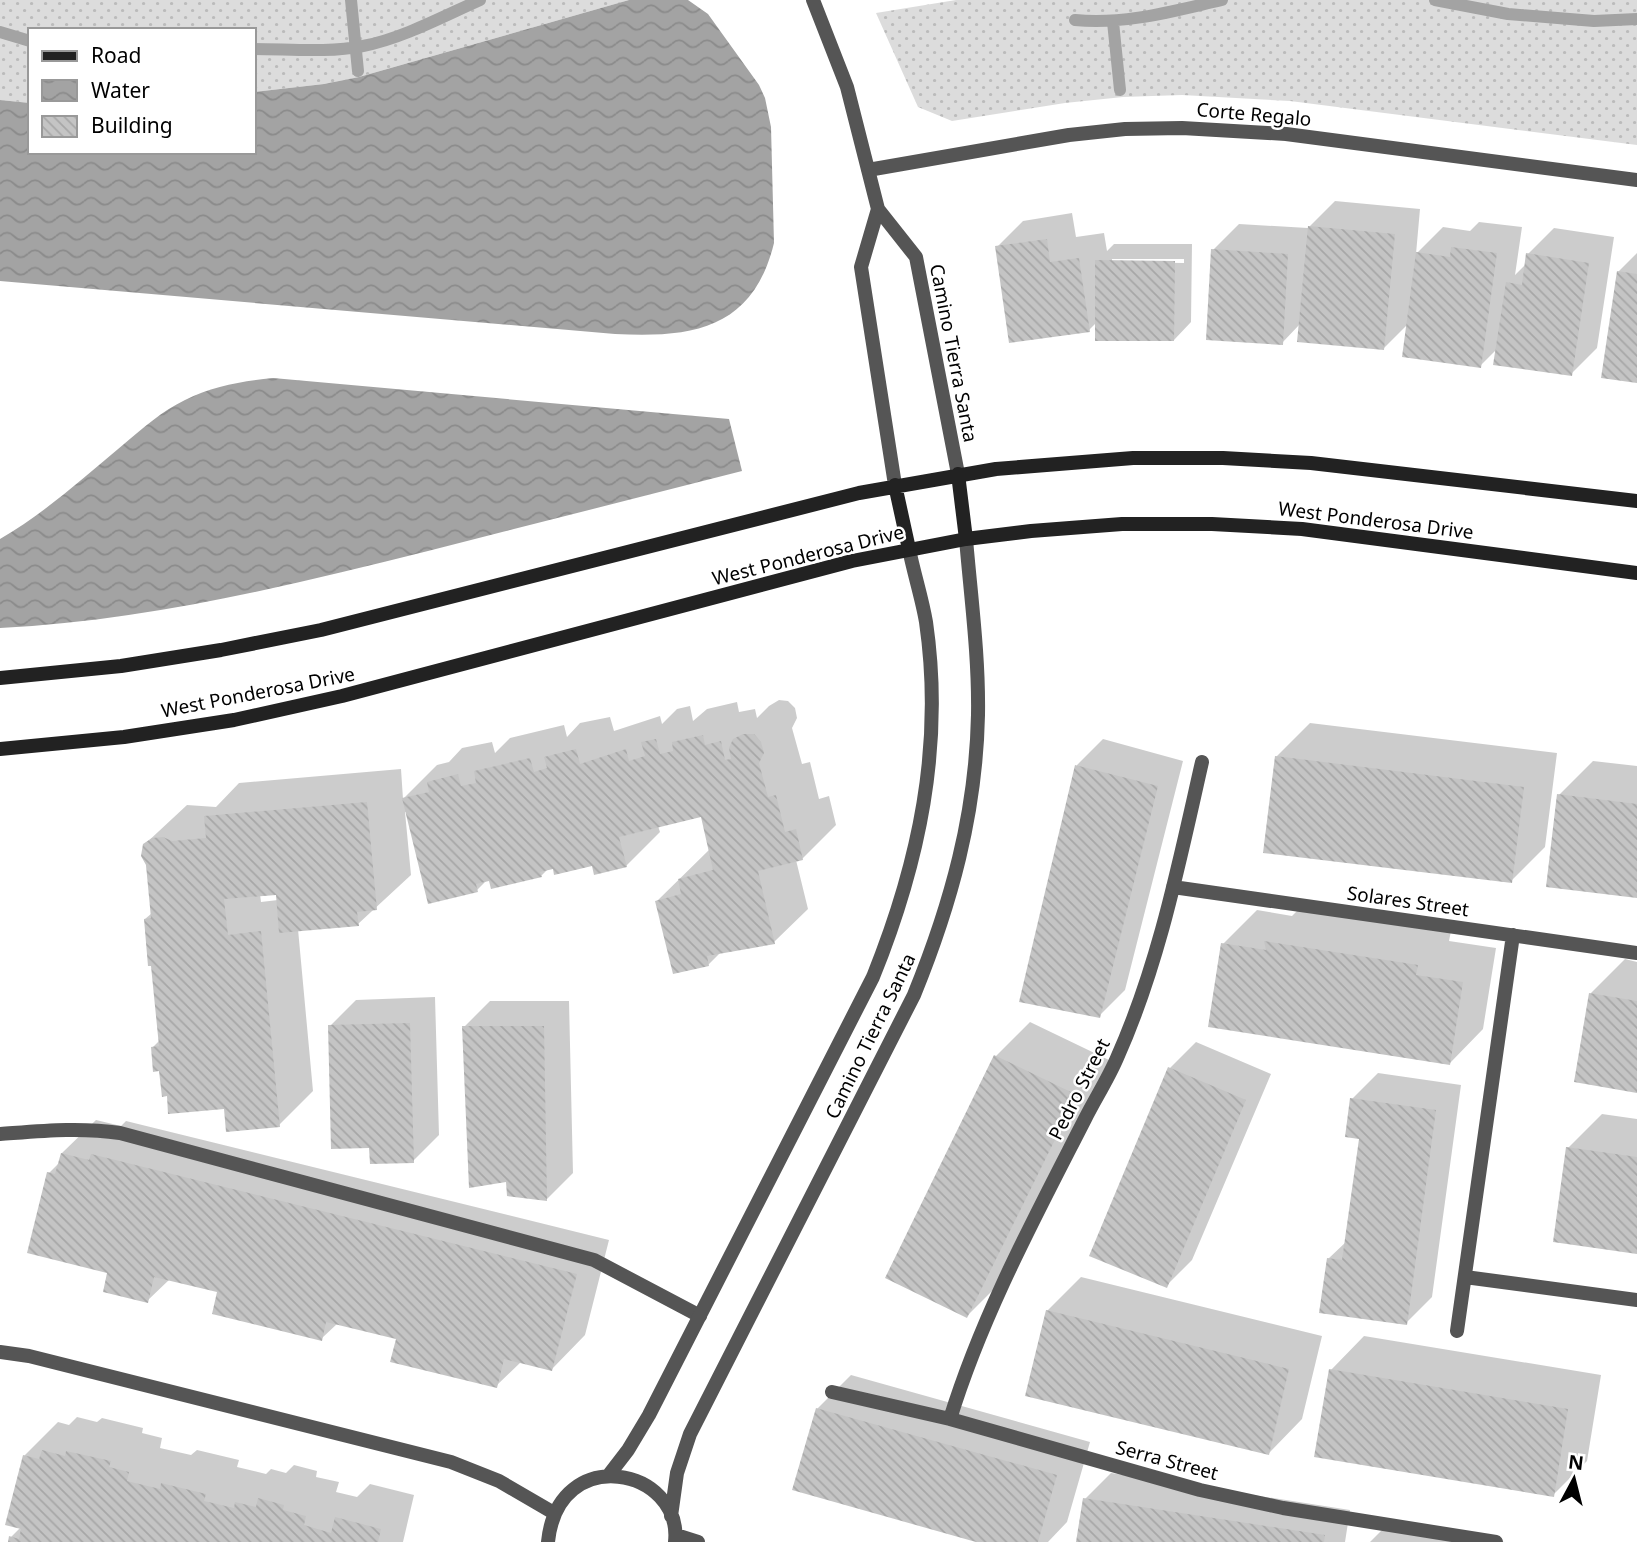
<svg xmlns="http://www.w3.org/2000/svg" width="1637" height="1542" font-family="'Noto Sans',sans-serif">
<defs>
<pattern id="grass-dots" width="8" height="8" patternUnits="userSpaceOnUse" patternTransform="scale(1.75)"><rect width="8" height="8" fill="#dcdcdc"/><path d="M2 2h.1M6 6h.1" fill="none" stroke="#bbb" stroke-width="1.8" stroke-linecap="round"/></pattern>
<pattern id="water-waves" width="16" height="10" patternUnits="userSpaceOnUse" patternTransform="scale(1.75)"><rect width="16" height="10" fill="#a3a3a3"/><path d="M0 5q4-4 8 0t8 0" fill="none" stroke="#8b8b8b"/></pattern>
<pattern id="building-back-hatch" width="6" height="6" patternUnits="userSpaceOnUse" patternTransform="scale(1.75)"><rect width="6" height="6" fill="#c4c4c4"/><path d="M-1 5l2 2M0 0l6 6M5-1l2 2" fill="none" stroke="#a7a7a7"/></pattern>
</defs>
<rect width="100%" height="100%" fill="#fff"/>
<!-- grass -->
<path fill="url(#grass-dots)" d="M0,0h629l-270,77 -35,7 -70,8v-62h-224v73l-30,-3z
M956,0h681v145l-347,-44 -108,-6 -59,2 -58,6 -113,18 -34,-14 -42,-94z"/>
<!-- water -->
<path fill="url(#water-waves)" d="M629,0h59l20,14 51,71 6,13 6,29 3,116c-21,86 -81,95 -159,91l-615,-53v-181l30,3v49h224v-60l70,-8 35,-7z
M273,378l456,41 13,52c-105,27 -209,53 -314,80 -140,35 -283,70 -428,77v-89c45,-26 83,-61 124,-95 19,-16 38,-33 61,-44 28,-14 57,-19 88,-22z"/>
<!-- shadow -->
<path fill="#0003" fill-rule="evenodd" d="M1335,201l85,8 -4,45 27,-27 27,4 9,-9 43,5 -7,48 11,-11 2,-10 26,-26 60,9 -17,111 -26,26 -74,-25 -17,17 -72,-42 -24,24 -84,-24 -18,19 -69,-93 26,-26 69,4z
M1072,213l4,24 28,-4 3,18 7,-7h78l-1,78 -17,18 -77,-18 -8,8 -92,-83 26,-26zM1112,259h72v4l-72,-1z
M1637,253v129l-19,-110z
M779,700l9,1 7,7 2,10 -5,10 10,36 8,-2 9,37 10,-3 7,29 -34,34 -6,1 12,49 -34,33 -53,10 -13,13 -51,-64 53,-52 -8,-34 -44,11 2,6 -34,34 -33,-2 -39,3 -6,2 -7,7 -53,3 -11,11 -70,-78h-2l6,63 -53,49 -60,5 15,162 -34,34 -53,-18 -58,-13 -15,-47 7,-7 -8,-76 -7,-45 7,-6 -8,-68 43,-40 29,2 23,-24 162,-14 2,30 34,-34 12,-3 13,-14 30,-6 3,11 15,-15 54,-13 3,12 13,-14 30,-6 4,14 46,-15 2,8 15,-15 13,-3 3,15 14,-12 30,-7 2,10 16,-3 2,9 12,-12zM277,893l1,7 -17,2 -1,-8z
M1310,723l247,30 -12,94 -34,34 -235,-124z
M1103,739l80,22 -58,229 -26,26 -78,-16 56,-235z
M1593,761l44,5v130l-78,-101z
M1300,908l151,23 -2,10 47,7 -13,81 -33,34 -227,-119 34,-34 35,6z
M1625,959l12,3v129l-46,-98z
M435,997l4,138 -26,26 -42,-15 -41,-120 26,-26z
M490,1001h79l4,172 -26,26 -39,-20 -44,-152z
M1030,1022l79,38 -108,222 -34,34 -79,-39 108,-221z
M1196,1042l75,32 -79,186 -26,26 4,-218z
M1378,1073l83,12 -29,212 -26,26 -78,-64 19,-18 14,-103 -9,-39z
M1602,1114l35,5v133l-69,-104z
M96,1120l25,6 5,-5 483,119 -24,95 -33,34 -31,-7 -25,24 -98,-48 -60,-15 -17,16 -102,-48 -49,-12 -23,22 -38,-29 -60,-99 11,-11 2,-9z
M1081,1277l241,59 -20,83 -33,34 -222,-142z
M1364,1336l237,39 -14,86 -34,34 -222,-125z
M851,1375l239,67 -23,80 -19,20h-66l-165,-133z
M77,1417l20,5 5,-4 41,10 -1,5 20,5 -2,10 31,7 6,-5 42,10 -2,7 29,7 5,-5 15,4 8,-8 23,6 -1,6 23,5 -3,10 21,5 13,-13 44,11 -11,47h-394l2,-5 10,-10 3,-71 34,-34 11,3z
M1111,1473l239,37 -5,32h-267l7,-43z
M1386,1526l119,16h-135z"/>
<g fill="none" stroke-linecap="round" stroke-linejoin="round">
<!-- stream -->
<path stroke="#a3a3a3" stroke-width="12" d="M351,0l7,71
M1435,0l73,14 86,7 43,-2
M1075,20c50,5 98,-9 147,-20
M1113,22l7,68
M0,32l30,9
M254,49c35,0 74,4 109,-3 38,-7 81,-30 117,-46"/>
</g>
<!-- building -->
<path fill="url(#building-back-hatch)" d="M1308,226l87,8 -11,116 -87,-8z
M1047,239l3,23 29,-4 11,74 -81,11 -14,-97z
M1451,247l46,6 -16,115 -79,-11 14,-105 34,5z
M1211,249l77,5 -5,91 -77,-5z
M1526,253l63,10 -17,113 -79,-11 13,-83 16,3z
M1095,260l80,1 -1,80h-79z
M1617,271l20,3v109l-36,-5z
M743,734h11l7,8 3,11 -5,10 9,34 8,-2 9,37 11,-3 7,31 -45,11 17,73 -68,12 2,10 -36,8 -18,-73 26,-7 -3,-15 35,-9 -12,-53 -82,20 8,30 -33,8 -2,-9 -38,9 -1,-6 -13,3 2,5 -51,12 -2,-8 -13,3 2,8 -50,12 -26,-106 27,-6 -2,-10 31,-8 3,12 15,-3 -2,-12 56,-13 4,14 13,-4 -3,-11 32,-8 4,15 46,-15 3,12 16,-5 -4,-14 15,-3 4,15 13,-3 -1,-9 31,-7 2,10 16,-4 4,19 6,-1 -2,-11 4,-9z
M1275,756l249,31 -12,96 -249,-30z
M1075,765l83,21 -58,232 -81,-16z
M1557,794l80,10v94l-91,-11z
M367,802l10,108 -20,2 2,14 -80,7 -3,-38 -52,4 4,36 33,-4 19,196 -54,5 -2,-23 -56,5 -1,-18 -5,1 -3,-26 -6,1 -2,-25 8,-1 -8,-80h-3l-4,-47 7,-1 -5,-53 -5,-9 2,-12 9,-6 11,-1 9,4 34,-3 -2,-22z
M1264,941l154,24 -2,10 47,7 -13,83 -242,-38 13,-84 45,7z
M1589,993l48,8v92l-63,-11z
M410,1023l4,140 -44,1 -1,-16 -38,1 -3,-124z
M462,1026h82l3,175 -40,-5 -1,-14 -37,6z
M994,1055l83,40 -110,223 -82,-40z
M1168,1067l78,33 -79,188 -78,-32z
M1350,1098l86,12 -29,215 -88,-12 8,-55 15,2 17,-121 -14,-2z
M1566,1147l71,10v97l-84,-12z
M61,1153l28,7 2,-6 486,120 -25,97 -48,-12 -7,29 -107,-26 6,-23 -70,-17 -4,19 -110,-27 5,-22 -63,-15 -6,26 -45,-11 4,-19 -80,-20 20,-81 8,2z
M1046,1310l243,59 -20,86 -244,-59z
M1329,1369l239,40 -14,88 -240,-40z
M816,1408l241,67 -19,67h-62l-184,-52z
M42,1450l23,6 1,-5 45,10 -2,6 20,5 -2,9 33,8 1,-6 45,11 -2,7 30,7 1,-6 21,5 2,-9 26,7 -1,5 23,6 -2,9 27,8 4,-16 46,12 -3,13h-370l1,-6 10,3 2,-10 -16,-4 18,-70 16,4z
M1083,1498l242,37 -1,7h-248z"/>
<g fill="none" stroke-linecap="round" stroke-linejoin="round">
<!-- lane -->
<path stroke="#555" stroke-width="14" d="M0,1134c41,-3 79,-7 120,-1l474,127 106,56
M0,1352l29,4 422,106 48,19 55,32"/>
<!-- street -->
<path stroke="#555" stroke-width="14" d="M813,0l34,87 31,122 38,48 42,217
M868,170l201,-35 56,-6 57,-1 104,6 351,46
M878,209l-17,58 34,218
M1173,887l464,66
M1465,1277l172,23
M1457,1331l56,-396
M832,1392l118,27 250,71 83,18 213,34
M950,1419c32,-104 85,-202 135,-300 10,-20 23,-40 32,-61 42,-94 62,-195 85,-296
M608,1476l20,-26 21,-35 224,-438c46,-114 71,-231 53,-355 -4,-24 -12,-48 -17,-73
M671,1516l6,-43 13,-39 224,-439c37,-91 62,-181 64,-280 1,-58 -7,-117 -12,-176
M676,1535l22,7
M548,1542c10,-100 135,-74 127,0"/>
<!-- secondary -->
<path stroke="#222" stroke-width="14" d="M958,474l8,65
M895,485l14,64
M0,678l121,-12 100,-16 100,-20 538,-137 137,-24 137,-11h90l88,5 326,38
M0,749l124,-12 110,-17 108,-24 510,-135 114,-22 65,-8 91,-7h90l90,5 335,44"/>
</g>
<g text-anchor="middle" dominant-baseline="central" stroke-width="5" stroke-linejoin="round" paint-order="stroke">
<!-- street labels -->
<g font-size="19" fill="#000" stroke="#fff">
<text transform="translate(1254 114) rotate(5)">Corte Regalo</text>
<text transform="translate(954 353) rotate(79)">Camino Tierra Santa</text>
<text transform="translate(1376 520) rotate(7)">West Ponderosa Drive</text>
<text transform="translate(808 555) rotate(-14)">West Ponderosa Drive</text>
<text transform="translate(258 692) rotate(-11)">West Ponderosa Drive</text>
<text transform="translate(1408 901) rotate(8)">Solares Street</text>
<text transform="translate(870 1036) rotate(-64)">Camino Tierra Santa</text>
<text transform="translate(1079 1089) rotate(-63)">Pedro Street</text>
<text transform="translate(1167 1460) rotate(15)">Serra Street</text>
</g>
</g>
<!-- legend -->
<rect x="28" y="28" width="228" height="126" fill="#ffffff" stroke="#999999" stroke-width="2"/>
<rect x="42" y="51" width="35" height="10" fill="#222222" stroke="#999999" stroke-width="2"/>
<text x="91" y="63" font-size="21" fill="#000000">Road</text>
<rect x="42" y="80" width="35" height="21" fill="url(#water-waves)" stroke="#999999" stroke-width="2"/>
<text x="91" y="98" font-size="21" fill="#000000">Water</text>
<rect x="42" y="116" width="35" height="21" fill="url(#building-back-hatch)" stroke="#999999" stroke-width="2"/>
<text x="91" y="133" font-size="21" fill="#000000">Building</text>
<!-- north arrow -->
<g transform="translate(1574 1479) rotate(7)" stroke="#ffffff" stroke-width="5" paint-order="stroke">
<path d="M0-5L12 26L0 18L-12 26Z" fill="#000000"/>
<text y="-10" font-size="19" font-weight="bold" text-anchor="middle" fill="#000000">N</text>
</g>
</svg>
